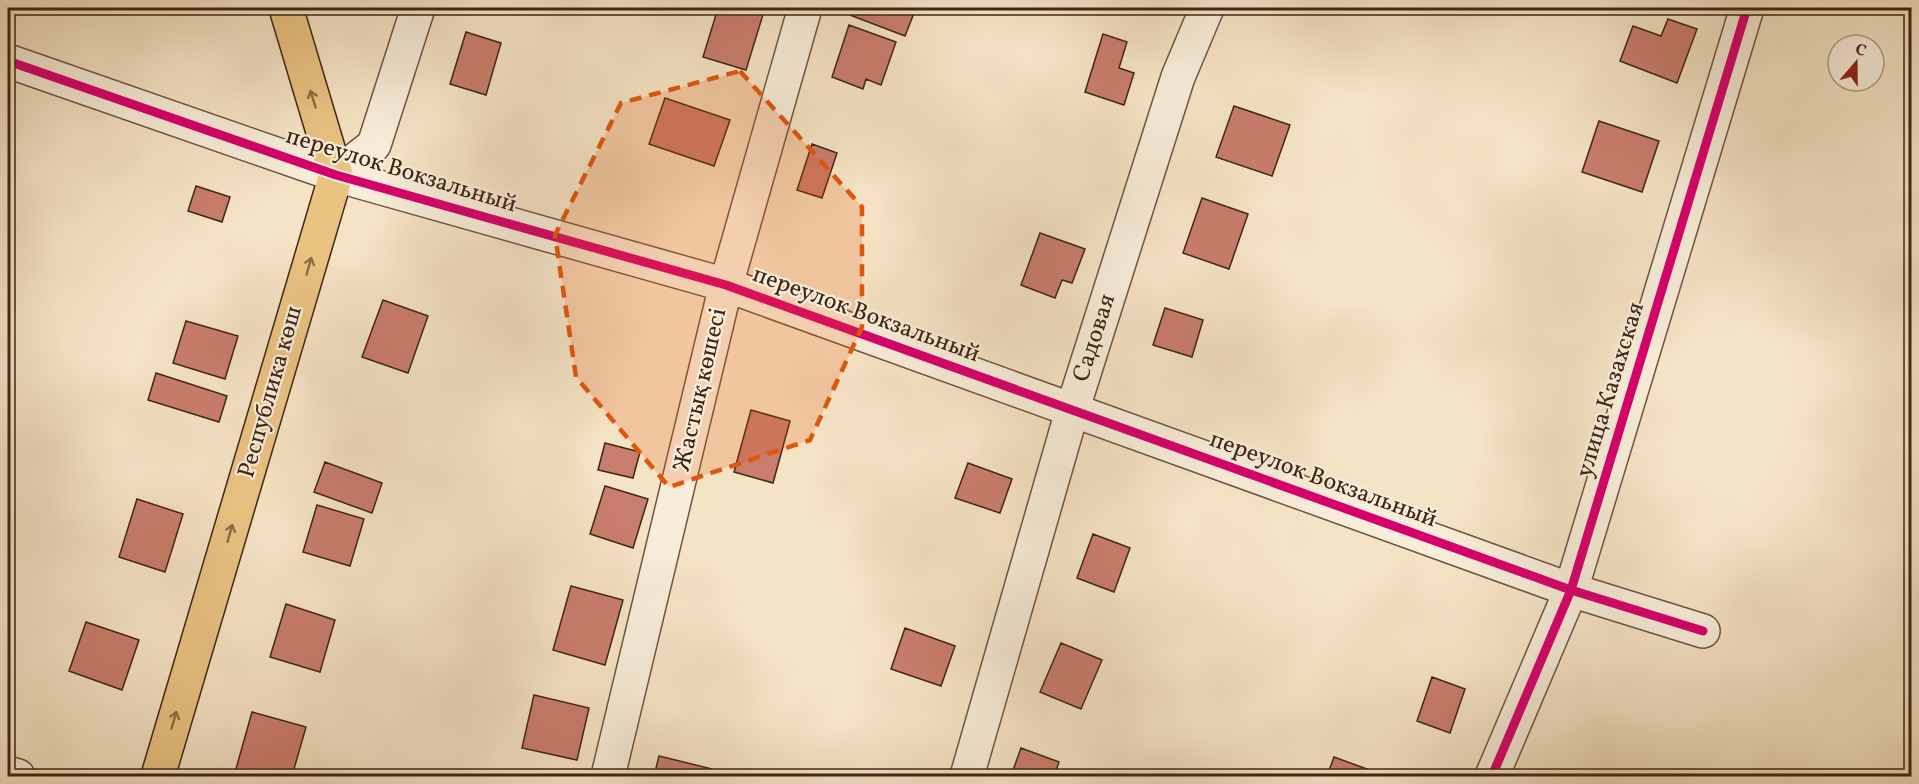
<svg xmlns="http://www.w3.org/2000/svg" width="1919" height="784" font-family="Vollkorn,serif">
<rect width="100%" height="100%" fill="#f5e3c5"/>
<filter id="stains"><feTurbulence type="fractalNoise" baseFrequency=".00333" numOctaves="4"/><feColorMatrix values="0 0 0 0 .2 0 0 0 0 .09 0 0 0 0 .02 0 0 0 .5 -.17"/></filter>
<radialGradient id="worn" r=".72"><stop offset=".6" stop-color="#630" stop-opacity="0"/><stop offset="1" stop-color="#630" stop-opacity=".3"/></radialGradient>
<!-- building -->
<path fill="#c97d6c" stroke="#3e2614" stroke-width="1.5" d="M718,8h47l-19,62 -43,-13z
M853,8h63l-11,28 -55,-21z
M1668,19l29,10 -20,54 -57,-22 13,-35 28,10z
M849,25l47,17 -15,43 -15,-6 -3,10 -31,-12z
M466,32l35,11 -15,52 -36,-11z
M1103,34l24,8 -8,26 15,5 -10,32 -39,-13z
M665,98l65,22 -16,46 -65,-22z
M1234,106l56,19 -18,51 -56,-19z
M1599,121l60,20 -17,51 -60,-20z
M812,144l25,9 -15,45 -25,-8z
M196,186l34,11 -8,25 -34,-11z
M1202,198l46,16 -19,55 -46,-16z
M1040,233l45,16 -13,34 -10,-3 -7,18 -34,-13z
M383,300l45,16 -20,57 -46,-16z
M1165,308l38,12 -11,37 -39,-12z
M186,321l52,15 -13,43 -52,-16z
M156,373l71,23 -8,26 -71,-22z
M751,410l39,11 -17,62 -39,-11z
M605,443l35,9 -7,26 -35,-8z
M325,462l57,21 -10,30 -58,-21z
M968,463l44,16 -12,34 -45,-15z
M605,486l43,13 -15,49 -43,-14z
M137,499l46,15 -18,58 -46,-15z
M317,505l47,14 -14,47 -47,-14z
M1093,534l37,14 -16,44 -37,-14z
M571,586l52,14 -18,65 -52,-15z
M286,604l49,16 -15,52 -50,-15z
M86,622l53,18 -17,50 -53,-19z
M905,628l50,18 -14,40 -50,-17z
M1061,643l41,17 -21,49 -41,-17z
M1432,677l33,12 -15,44 -33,-12z
M534,695l55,13 -12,52 -55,-12z
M252,712l54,15 -14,49h-58z
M1021,748l38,14 -5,14h-43z
M659,756l53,13 -2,7h-56z
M1334,757l52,19h-59z"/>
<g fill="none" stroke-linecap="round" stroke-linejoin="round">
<defs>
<path id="minor" d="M8,61l328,114 390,110 845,305 132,41
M336,175l38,-30 44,-137
M8,773l10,3
M608,776l118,-491 79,-277
M967,776l105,-365 106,-334 29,-69
M1492,776l79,-186 176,-582"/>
<path id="major" d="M158,776l178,-601 -50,-167"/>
</defs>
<!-- minor casing -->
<use href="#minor" stroke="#6c5540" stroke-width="36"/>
<!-- major casing -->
<use href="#major" stroke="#3e2614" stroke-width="36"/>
<!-- minor -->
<use href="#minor" stroke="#f8edd9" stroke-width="33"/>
<!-- major -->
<use href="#major" stroke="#eac282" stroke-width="33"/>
<defs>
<path id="cycleway" d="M8,61l328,114 390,110 845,305 132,41
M1492,776l79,-186 176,-582"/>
</defs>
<!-- cycleway casing -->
<use href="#cycleway" stroke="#f8edd9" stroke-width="13"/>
<!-- cycleway -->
<use href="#cycleway" stroke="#d6006c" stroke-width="9"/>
</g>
<!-- one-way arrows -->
<defs><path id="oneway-shaft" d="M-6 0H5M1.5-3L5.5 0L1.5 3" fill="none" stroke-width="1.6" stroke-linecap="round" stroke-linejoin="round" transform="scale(1.5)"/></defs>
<g stroke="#8b6c46">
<use href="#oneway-shaft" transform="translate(313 99) rotate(-107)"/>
<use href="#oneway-shaft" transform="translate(309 266) rotate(-74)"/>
<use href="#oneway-shaft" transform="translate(230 533) rotate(-74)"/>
<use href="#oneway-shaft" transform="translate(174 720) rotate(-74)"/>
</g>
<!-- marked area -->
<path fill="#e0560c" fill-opacity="0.2" stroke="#e0560c" stroke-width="4.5" stroke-dasharray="12 8" stroke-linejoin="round" d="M740,71l122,136v120l-52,113 -141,47 -93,-110 -21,-142 66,-132z"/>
<g text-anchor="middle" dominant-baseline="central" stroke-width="4.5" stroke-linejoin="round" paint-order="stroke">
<!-- street labels -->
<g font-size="24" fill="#3e2614" stroke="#f8edd9">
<text transform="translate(401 171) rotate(17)">переулок Вокзальный</text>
<text transform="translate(866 315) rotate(20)">переулок Вокзальный</text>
<text transform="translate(1095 338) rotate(-72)">Садовая</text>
<text transform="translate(701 390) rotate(-77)">Жастық көшесі</text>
<text transform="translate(1611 390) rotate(-73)">улица Казахская</text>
<text transform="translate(271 392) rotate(-74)">Республика көш</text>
<text transform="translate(1323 480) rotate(20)">переулок Вокзальный</text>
</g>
</g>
<!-- margin -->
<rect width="1919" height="784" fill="none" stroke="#f5e3c5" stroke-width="30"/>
<rect x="9" y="9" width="1901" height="766" fill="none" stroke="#3e2614" stroke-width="3"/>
<rect x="15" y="15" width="1889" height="754" fill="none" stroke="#3e2614" stroke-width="1.5"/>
<!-- north arrow -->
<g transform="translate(1856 63) rotate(20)"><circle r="28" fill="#f8edd9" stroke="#ae9d8a" stroke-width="1.5"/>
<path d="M0-4.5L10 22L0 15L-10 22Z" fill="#8f2418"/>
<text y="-9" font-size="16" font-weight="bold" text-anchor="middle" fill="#3e2614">С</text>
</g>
<rect width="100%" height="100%" filter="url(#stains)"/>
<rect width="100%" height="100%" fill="url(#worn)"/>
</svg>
